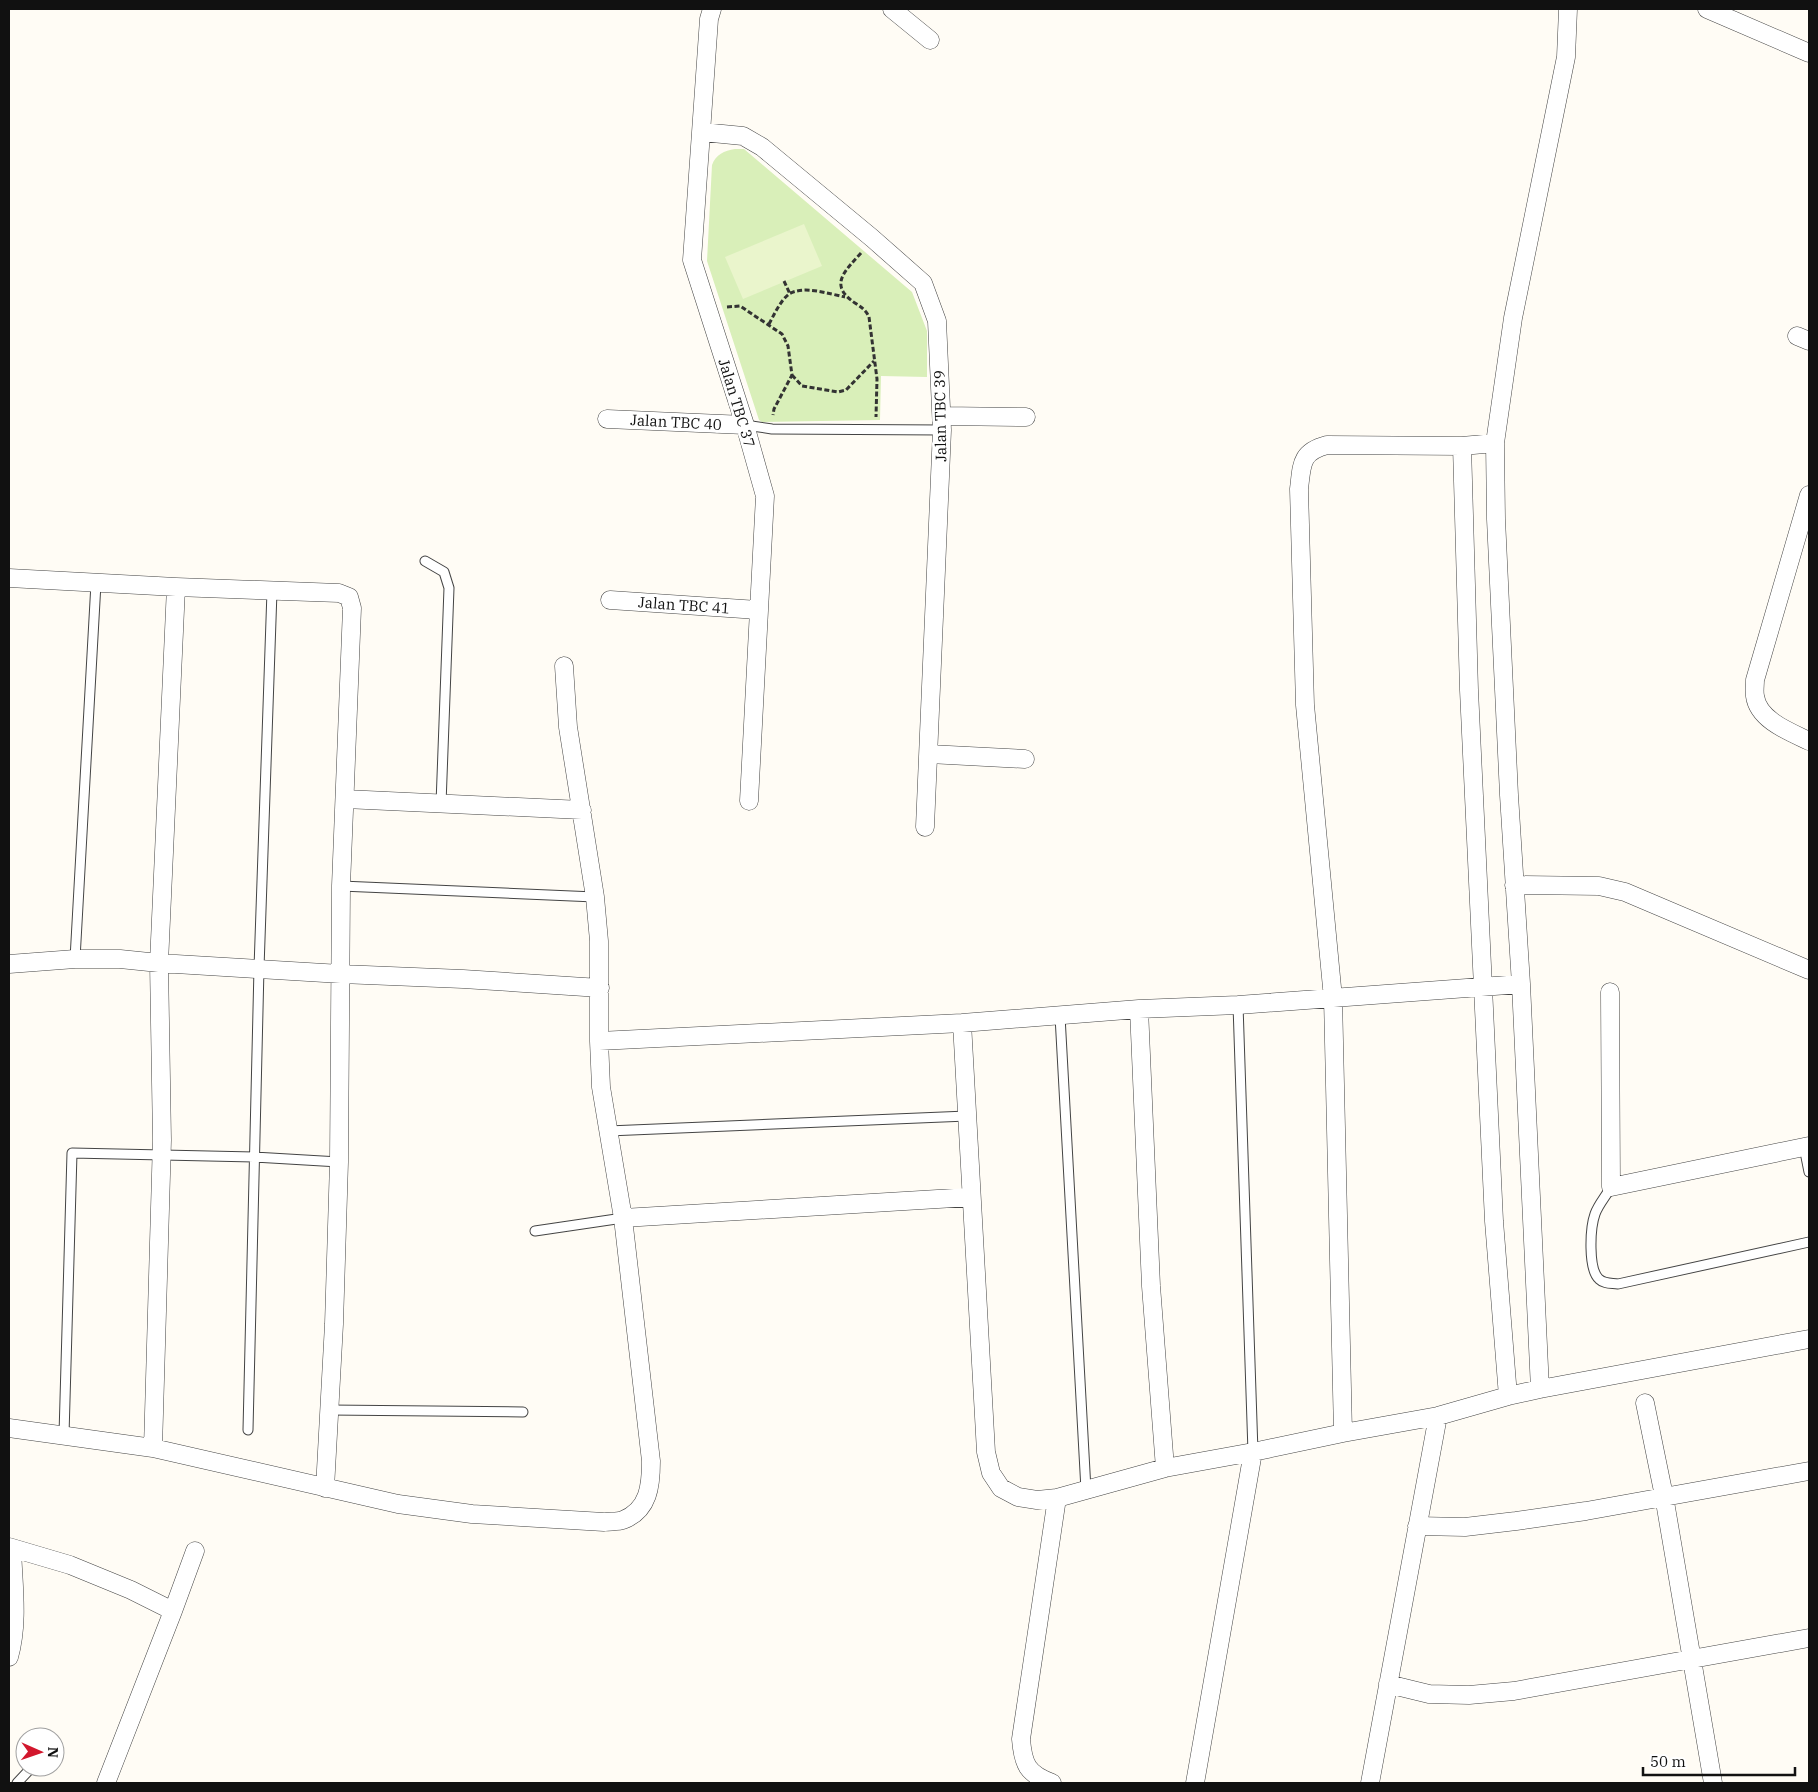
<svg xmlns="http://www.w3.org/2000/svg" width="1818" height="1792" font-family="'IBM Plex Serif',serif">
<rect width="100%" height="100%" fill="#fffcf5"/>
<!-- green -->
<path fill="#d9efb9" d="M735,149h9l168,143 15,39v46l-46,-1 -1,44 -118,2 -3,-2 -52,-159 5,-96c4,-11 12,-14 23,-16z"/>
<!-- pitch -->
<path fill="#eaf5cc" d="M804,224l18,42 -79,33 -18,-42z"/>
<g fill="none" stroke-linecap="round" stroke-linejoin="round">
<defs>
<path id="lane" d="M745,425l27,4 170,1
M425,561l19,11 5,16 -8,216
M341,886l254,11
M75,959l21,-376
M1238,1005l15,447
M1060,1016l26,474
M608,1131l359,-15
M1804,1147l5,25
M1611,1187c-5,9 -13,18 -16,27 -5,14 -7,55 4,65 5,5 12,4 19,5l191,-42
M535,1231l88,-13
M329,1410l194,2
M248,1430l11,-462 13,-377
M64,1435l8,-282 182,4 85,5
M17,1783l15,-16"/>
<path id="street" d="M712,9l-3,10 -17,241 53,165 20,71 -16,305
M892,9l38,31
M1707,9l102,44
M702,132l41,4 19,11 110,91 51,45 14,38 5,109 -17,397
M1797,336l12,5
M943,416l83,1
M607,419l138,6
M1462,446l7,244 25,531 14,175
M1809,495l-54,185c0,5 -1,11 0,16 3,24 35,36 54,45
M9,578l167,9 163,6 10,4 3,11 -11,278 -2,276 -5,162 -9,164
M610,600l148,10
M929,754l96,5
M345,799l237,11
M1514,885l85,1 26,6 184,78
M9,964l66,-5h45l39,4 182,11 122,5 137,9
M1610,992l1,195 198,-41
M1139,1009l12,277 14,182
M962,1023l24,429 5,21 10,15 17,9 19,3 20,-2 108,-30 88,-16 90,-19 95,-17 70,-20 32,-7 269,-50
M599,1041l363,-18 177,-14 99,-4 283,-21
M623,1218l348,-21
M1540,1389l-19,-405 -12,-189 -13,-276 -1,-76 18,-125 53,-261 2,-48
M1645,1403l19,93 49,287
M9,1428l144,20 245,56 74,10 132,8c6,-1 14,0 19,-2 26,-10 28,-35 28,-59l-28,-243 -22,-131 -2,-46v-100l-4,-44 -27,-170 -4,-61
M1343,1433l-10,-435 -28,-293 -6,-216c3,-24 1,-37 28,-44l135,1 33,-3
M153,1448l9,-308 -3,-177 17,-376
M1417,1526l48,1 51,-6 70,-10 223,-40
M9,1547l61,18 61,25 42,21
M9,1657c10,-35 4,-74 3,-109
M1388,1684l41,10 40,1 45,-4 295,-53
M106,1783l67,-172 22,-60
M1052,1783c-25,-9 -29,-19 -31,-44l36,-241
M1195,1783l58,-331
M1370,1783l68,-367"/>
</defs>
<!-- lane casing -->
<use href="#lane" stroke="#444" stroke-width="11"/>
<!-- street casing -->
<use href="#street" stroke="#444" stroke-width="19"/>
<!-- path -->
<path stroke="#333" stroke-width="3" stroke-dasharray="5 2.5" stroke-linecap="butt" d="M861,253c-16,18 -33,32 -6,50 6,4 11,7 14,14l8,62 -1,38
M784,281l6,13
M727,307l13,-1 42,28 6,12 4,29 -18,34 -1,6
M769,324c5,-9 11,-23 20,-30 15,-9 40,0 56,3
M792,375l10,11 36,6 8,-2 28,-29"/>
<!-- lane -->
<use href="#lane" stroke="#fff" stroke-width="9"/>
<!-- street -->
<use href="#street" stroke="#fff" stroke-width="18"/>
</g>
<g text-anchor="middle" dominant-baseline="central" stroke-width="5" stroke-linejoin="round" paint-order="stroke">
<!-- street labels -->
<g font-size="15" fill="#111" stroke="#fff">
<text transform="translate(737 403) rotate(73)">Jalan TBC 37</text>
<text transform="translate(940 416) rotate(-91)">Jalan TBC 39</text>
<text transform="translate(676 422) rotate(3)">Jalan TBC 40</text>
<text transform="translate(684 605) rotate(4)">Jalan TBC 41</text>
</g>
</g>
<!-- border -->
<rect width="1818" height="1792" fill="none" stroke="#111111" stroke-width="20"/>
<!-- north arrow -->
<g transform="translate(40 1752) rotate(92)"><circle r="24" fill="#ffffff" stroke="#a0a0a0"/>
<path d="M0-4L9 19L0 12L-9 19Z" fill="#d2172d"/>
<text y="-8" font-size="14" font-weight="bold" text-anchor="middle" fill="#111111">N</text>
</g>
<!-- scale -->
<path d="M1643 1767v8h152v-8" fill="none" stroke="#111111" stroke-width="2.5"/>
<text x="1650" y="1767" font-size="15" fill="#111111" stroke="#ffffff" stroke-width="4" paint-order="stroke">50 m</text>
</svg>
